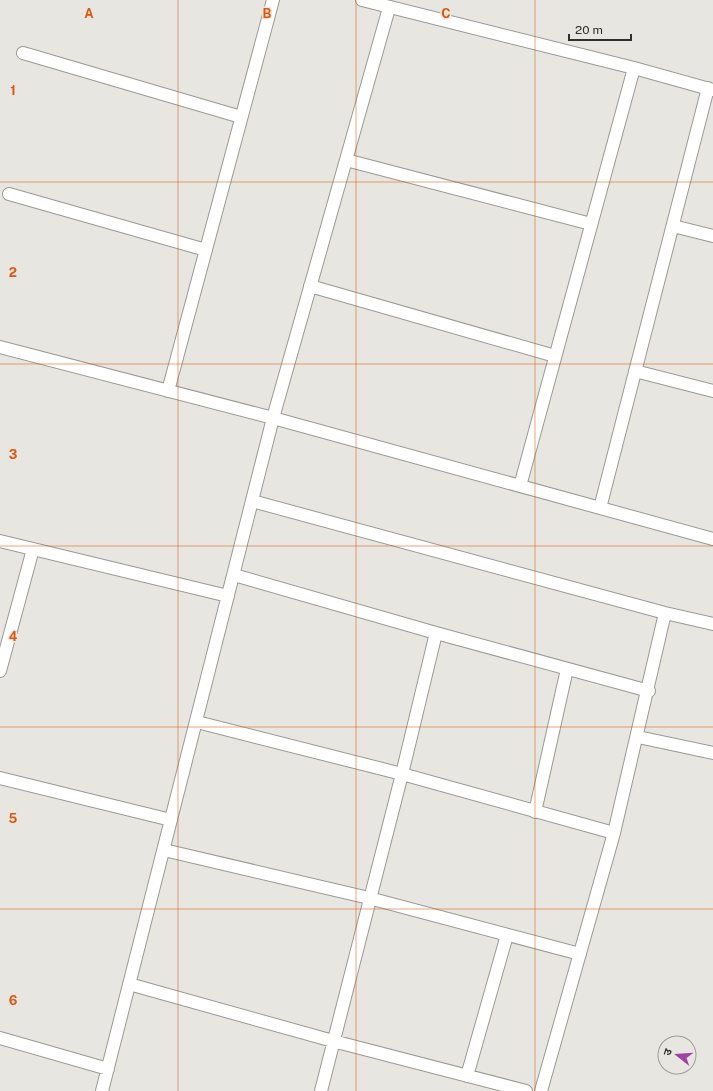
<svg xmlns="http://www.w3.org/2000/svg" width="713" height="1091" font-family="'Public Sans','Noto Sans Devanagari',sans-serif">
<rect width="100%" height="100%" fill="#e8e6e0"/>
<g fill="none" stroke-linecap="round" stroke-linejoin="round">
<defs>
<path id="service" d="M362,0l272,68 79,22
M23,53l218,64
M346,160l245,64
M9,194l197,56
M673,226l40,10
M310,286l245,70
M0,347l273,71 440,121
M635,371l78,20
M168,391l105,-391
M520,486l114,-418
M252,501l413,112 48,11
M600,508l108,-420
M0,541l228,55
M234,575l202,58 213,58
M0,671l33,-122
M197,722l205,52 212,59
M638,737l75,16
M0,778l171,42
M535,812l32,-143
M164,850l205,48 211,56
M129,984l204,57 193,50
M0,1038l108,31
M467,1076l40,-141
M102,1091l171,-673 116,-410
M321,1091l81,-317 34,-141
M541,1091l73,-258 51,-220"/>
</defs>
<!-- service casing -->
<use href="#service" stroke="#9b9994" stroke-width="14"/>
<!-- service -->
<use href="#service" stroke="#fff" stroke-width="12"/>
</g>
<!-- grid -->
<path fill="none" stroke="#df570e" stroke-width="1" stroke-opacity="0.55" d="M178,0v1091M356,0v1091M535,0v1091M0,182h713M0,364h713M0,546h713M0,727h713M0,909h713"/>
<g font-size="13" text-anchor="middle" font-weight="bold" fill="#df570e" stroke="#e8e6e0" stroke-width="3" stroke-linejoin="round" paint-order="stroke">
<text x="89" y="18">A</text>
<text x="267" y="18">B</text>
<text x="446" y="18">C</text>
<text x="13" y="95">1</text>
<text x="13" y="277">2</text>
<text x="13" y="459">3</text>
<text x="13" y="641">4</text>
<text x="13" y="823">5</text>
<text x="13" y="1005">6</text>
</g>
<!-- north arrow -->
<g transform="translate(677 1055) rotate(287)"><circle r="19" fill="#e8e6e0" stroke="#9e9d98"/>
<path d="M0-3L7 15L0 10L-7 15Z" fill="#a141a8"/>
<text y="-6" font-size="11" font-weight="bold" text-anchor="middle" fill="#302f2d">उ</text>
</g>
<!-- scale -->
<path d="M569 34v6h62v-6" fill="none" stroke="#302f2d" stroke-width="2"/>
<text x="575" y="34" font-size="12" fill="#302f2d" stroke="#e8e6e0" stroke-width="3" paint-order="stroke">20 m</text>
</svg>
